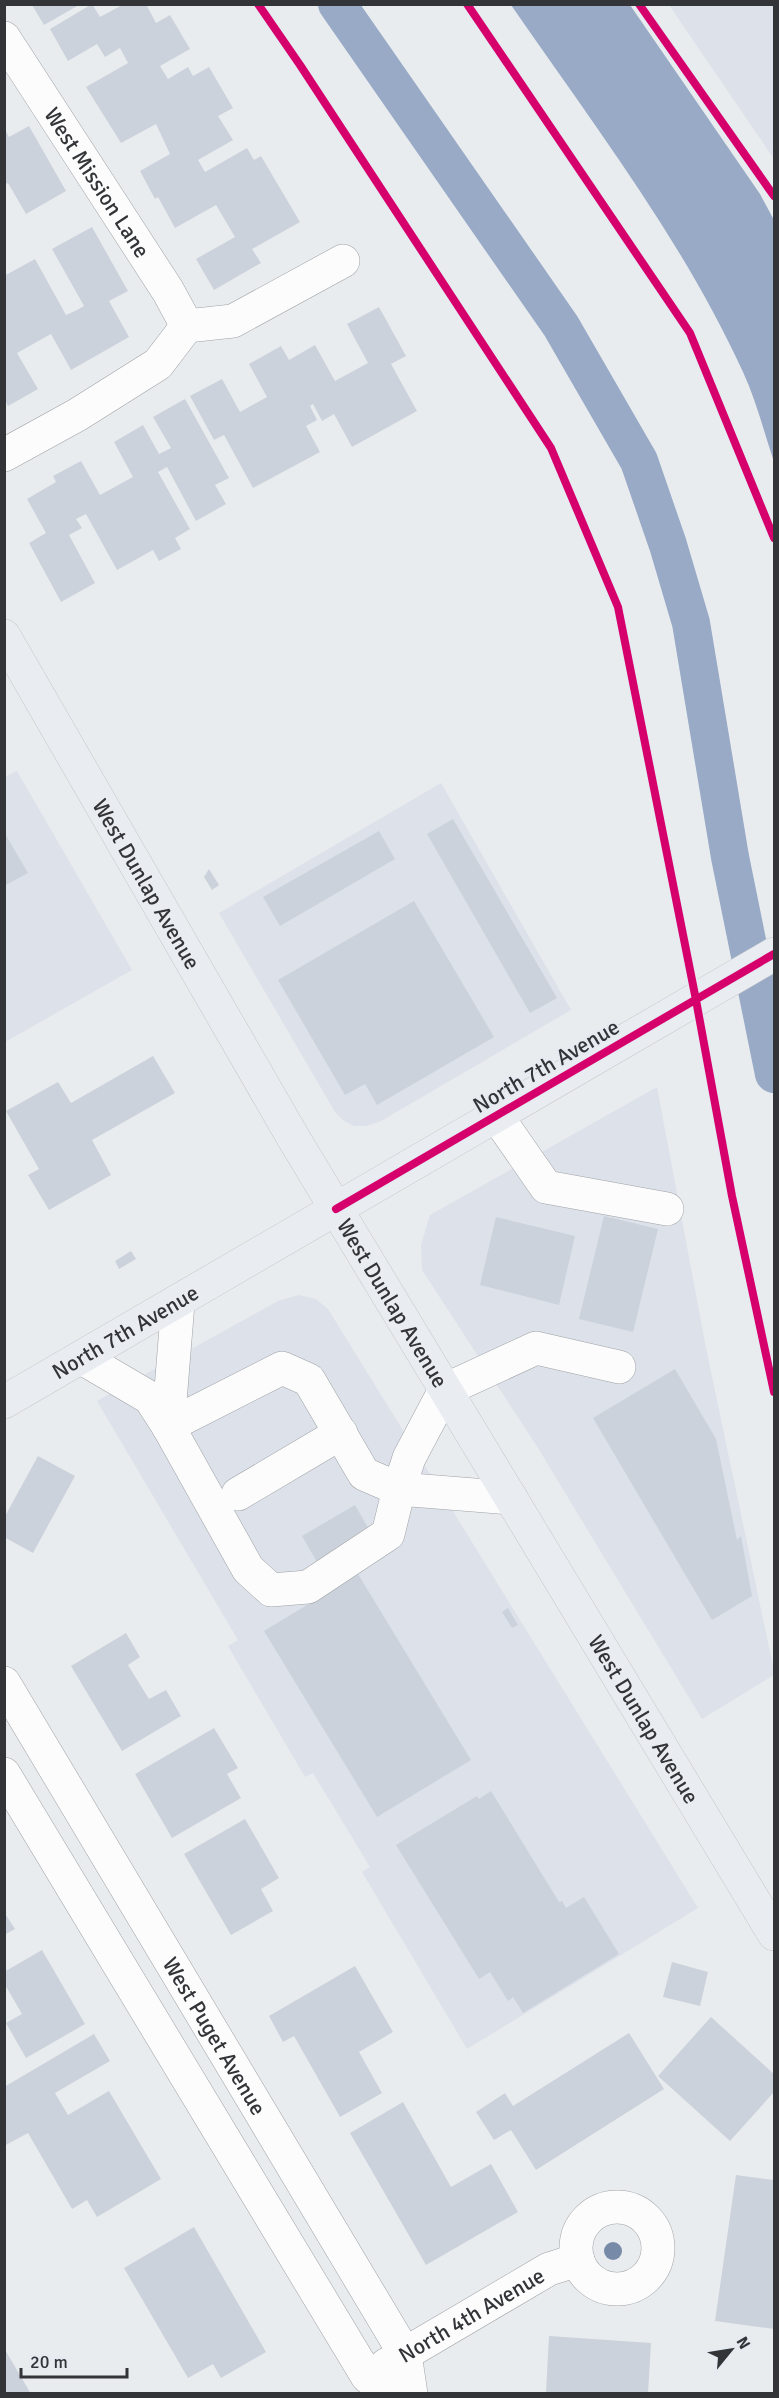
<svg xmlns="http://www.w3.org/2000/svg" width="779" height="2398" font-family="Signika,sans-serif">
<rect width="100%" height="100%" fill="#e9ecef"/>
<!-- built -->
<path fill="#dce1ea" d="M669,5h105v154z
M17,771l115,199 -127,72 -1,-265z
M441,783l130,227 -190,111 -15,5h-12l-10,-5 -9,-9 -116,-199z
M657,1087l49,261 68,323v4l-72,44 -164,-271 -116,-178 -1,-25 9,-30z
M299,1295l17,4 12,10 370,599 -231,141 -105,-177 8,-5 -57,-94 -8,4 -77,-131 10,-6 -141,-239 181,-100z"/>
<!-- water -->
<path fill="#98aac6" d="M511,5h119l130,189 14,26v242c-10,-30 -18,-62 -31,-90 -61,-133 -150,-248 -232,-367z"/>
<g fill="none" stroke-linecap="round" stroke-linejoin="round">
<!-- canal -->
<path stroke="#98aac6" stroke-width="38" d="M337,4l224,322 78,135 29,84 23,78 39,234 44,217"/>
</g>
<!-- building -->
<path fill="#ccd2db" d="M92,4l8,13 24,-13h22l10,19 14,-8 20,34 -30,17 8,13 20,-12 5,9 16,-9 24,41 -15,8 15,24 -35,20 7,12 42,-24 7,12 7,-4 39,66 -48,27 9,14 -47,27 -18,-31 39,-22 -19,-32 -41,23 -17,-31 -3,2 -15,-28 30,-17 -14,-30 -35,19 -35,-56 42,-24 -8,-15 -15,9 -8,-13 -29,17 -18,-32z
M32,5h47l-35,20z
M29,126l37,65 -40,23 -18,-31 -4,2v-57l5,9z
M92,227l36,64 -19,10 20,36 -58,33 -20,-36 -34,19 21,36 -30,17 -4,-8v-122l31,-17 31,56 11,-5 7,-4 -32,-57z
M379,307l27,49 -15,8 26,47 -65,36 -18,-33 -12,7 -9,-17 -3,2 7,14 -11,6 14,26 -67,36 -29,-53 -10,5 -24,-44 32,-17 18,33 27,-15 -18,-33 32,-18 8,14 26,-15 20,36 33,-18 -21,-39z
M185,399l44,79 -14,7 11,19 -30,17 -29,-54 -9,5 32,57 -15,9 6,11 -22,12 -6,-11 -36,20 -31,-56 -10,5 6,9 -13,7 26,48 -34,19 -32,-59 17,-10 -19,-34 29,-17 -3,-6 28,-15 19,34 33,-18 -19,-35 29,-17 16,29 12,-6 -18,-31z
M453,819l104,179 -27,15 -103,-179z
M379,831l16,28 -115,67 -17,-29z
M4,832l24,41 -24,13z
M209,869l10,16 -7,5 -8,-13z
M414,901l80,136 -117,68 -12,-21 -20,11 -67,-115z
M153,1056l22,37 -83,47 19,35 -62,35 -21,-35 11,-6 -33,-58 52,-29 13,21z
M604,1216l54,13 -25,103 -54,-13z
M496,1217l79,19 -16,69 -79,-20z
M131,1251l5,8 -17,10 -4,-8z
M675,1369l41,70 21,101 4,-4 11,60 -40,24 -119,-202z
M38,1456l37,20 -42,77 -29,-16v-19z
M355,1505l15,26 -53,31 -15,-26z
M358,1574l113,186 -94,57 -113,-186z
M508,1608l10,17 -6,3 -10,-16z
M126,1633l14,24 -12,8 21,34 17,-9 15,26 -59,35 -51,-85z
M214,1728l24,40 -11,6 14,24 -69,40 -37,-64z
M491,1791l68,111 3,-1 4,7 18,-11 35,57 -96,59 -10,-16 -5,4 -18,-29 -11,7 -83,-134 81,-49 2,3z
M245,1819l34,59 -18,11 12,22 -42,24 -47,-81z
M4,1912l11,17 -11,6z
M42,1950l43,74 -59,34 -20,-35 16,-9 -18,-31v-11z
M672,1962l36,10 -8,34 -37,-9z
M355,1966l38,66 -34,20 23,41 -42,24 -46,-81 -11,6 -14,-26z
M711,2017l63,57v18l-44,49 -72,-65z
M629,2033l35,56 -128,81 -25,-40 -17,10 -18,-28 29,-19 8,13z
M94,2034l16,27 -55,32 13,22 41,-24 52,88 -64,38 -10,-17 -15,9 -44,-76 -24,13v-59z
M403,2102l48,85 40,-23 27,48 -92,53 -76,-132z
M736,2175l38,5v149l-59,-8z
M194,2227l72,125 -45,26 -8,-14 -25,14 -64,-110z
M549,2336l102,7 -3,51 -102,-2z
M4,2348l27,46h-27z"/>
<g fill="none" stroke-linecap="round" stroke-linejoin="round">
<defs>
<g id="minor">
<path id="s1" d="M4,38l164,253 19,35"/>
<path d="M4,455l73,-40 81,-51 29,-38 46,-5 110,-60"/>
<path d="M496,1115l50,72 121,22"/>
<path d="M82,1358l68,40 18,28 80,143 23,21 37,-3 80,-53 11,-45 112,9"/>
<path d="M168,1426l114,-58 27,12 55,94 35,15 10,-31 36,-68 91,-42 83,19"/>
<path d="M168,1426l10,-123"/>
<path d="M238,1494l103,-61"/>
<path id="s2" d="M4,1683l401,671 6,40"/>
<path d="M4,1774l363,602 20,18"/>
<circle cx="617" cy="2248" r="41"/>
<path id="s3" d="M386,2365l163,-96 29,-9"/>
</g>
<g id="major">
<path id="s4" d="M4,636l290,503 480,795"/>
<path id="s5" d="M4,1402l770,-448"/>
</g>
</defs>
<!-- minor casing -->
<use href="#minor" stroke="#9fa2a4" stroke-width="34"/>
<!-- major casing -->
<use href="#major" stroke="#c6c7ca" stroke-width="34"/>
<!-- minor -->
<use href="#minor" stroke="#fcfcfd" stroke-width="33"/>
<!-- major -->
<use href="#major" stroke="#e9edf2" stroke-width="33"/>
<defs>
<path id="cycleway" d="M258,4l42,61 251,383 67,159 78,393 36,196 42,196
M467,4l223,329 84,205
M639,4l135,192
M336,1209l438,-255"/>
</defs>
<!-- cycleway casing -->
<use href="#cycleway" stroke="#e6ebf2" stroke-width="11"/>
<!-- cycleway -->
<use href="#cycleway" stroke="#d6006c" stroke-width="8"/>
</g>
<!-- trees -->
<circle fill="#778ba8" cx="613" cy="2251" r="9"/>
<g text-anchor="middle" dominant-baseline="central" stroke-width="4.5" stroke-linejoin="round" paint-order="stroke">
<!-- street labels -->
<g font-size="22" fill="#323437" stroke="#e6ebf2">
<text stroke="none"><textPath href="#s1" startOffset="172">West Mission Lane</textPath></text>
<text stroke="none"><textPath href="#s4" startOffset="286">West Dunlap Avenue</textPath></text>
<text transform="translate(546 1066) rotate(-30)">North 7th Avenue</text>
<text stroke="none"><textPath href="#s4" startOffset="772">West Dunlap Avenue</textPath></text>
<text stroke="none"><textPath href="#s5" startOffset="140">North 7th Avenue</textPath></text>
<text stroke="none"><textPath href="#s4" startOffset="1258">West Dunlap Avenue</textPath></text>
<text stroke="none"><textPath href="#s2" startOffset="411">West Puget Avenue</textPath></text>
<text stroke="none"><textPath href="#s3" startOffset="99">North 4th Avenue</textPath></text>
</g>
</g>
<!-- border -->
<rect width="779" height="2398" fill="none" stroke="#323437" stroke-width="12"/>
<!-- north arrow -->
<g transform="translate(731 2350) rotate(60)" stroke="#e6ebf2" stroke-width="4.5" paint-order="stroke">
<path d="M0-4.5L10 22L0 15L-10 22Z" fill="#323437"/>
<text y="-9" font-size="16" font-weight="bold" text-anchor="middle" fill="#323437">N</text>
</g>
<!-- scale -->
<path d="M21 2368v9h106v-9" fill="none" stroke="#323437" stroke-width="3"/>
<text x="30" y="2368" font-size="18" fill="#323437" stroke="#e6ebf2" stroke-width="4.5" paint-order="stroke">20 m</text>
</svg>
